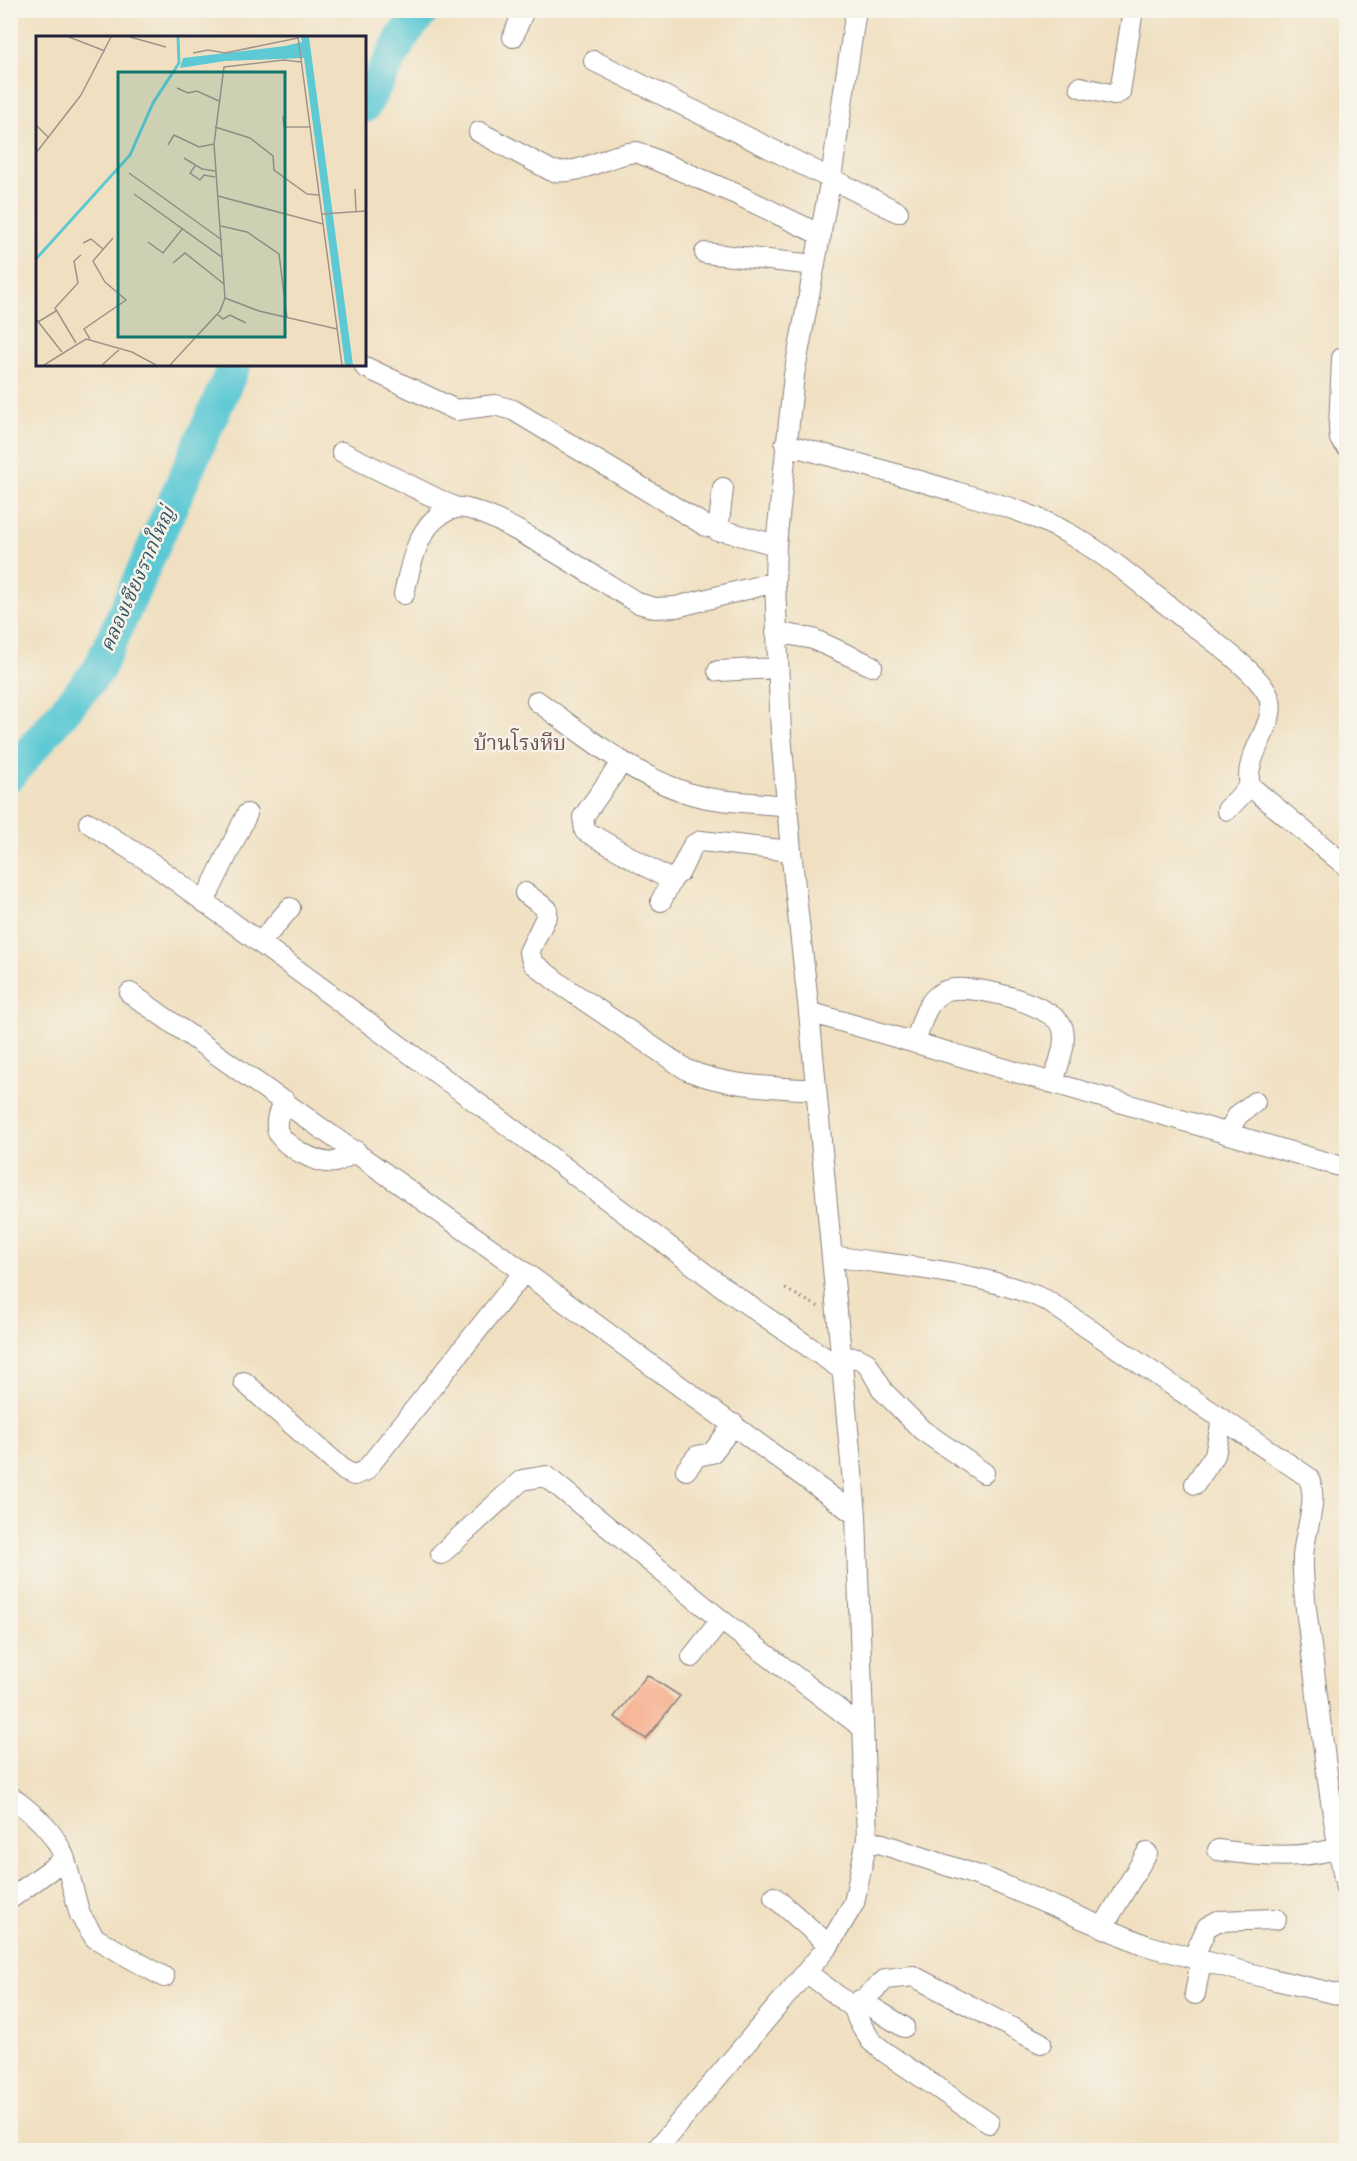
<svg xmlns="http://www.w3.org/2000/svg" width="1357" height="2161" font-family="'Sorts Mill Goudy','Noto Serif Thai',serif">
<rect width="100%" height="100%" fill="#f7f3e8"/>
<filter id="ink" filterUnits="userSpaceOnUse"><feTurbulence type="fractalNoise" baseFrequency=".0167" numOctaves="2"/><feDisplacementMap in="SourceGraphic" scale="12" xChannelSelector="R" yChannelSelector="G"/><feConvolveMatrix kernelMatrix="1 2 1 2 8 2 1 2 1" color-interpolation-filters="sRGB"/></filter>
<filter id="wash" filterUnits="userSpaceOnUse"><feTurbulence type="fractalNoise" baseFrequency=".008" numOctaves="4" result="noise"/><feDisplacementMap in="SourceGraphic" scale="24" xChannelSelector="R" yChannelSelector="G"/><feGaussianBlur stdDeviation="1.35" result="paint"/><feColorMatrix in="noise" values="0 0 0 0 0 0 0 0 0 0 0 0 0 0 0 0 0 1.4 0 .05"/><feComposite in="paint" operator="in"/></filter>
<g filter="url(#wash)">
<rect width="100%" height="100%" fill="#f0e0c1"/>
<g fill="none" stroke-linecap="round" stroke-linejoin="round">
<!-- river -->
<path stroke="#5dc9d5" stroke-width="33" d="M364,107l39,-71 21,-26
M10,775l88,-104 137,-307"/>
</g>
<g id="blocks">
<!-- building -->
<path fill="#f7ad8c" d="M647,1675l33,21 -34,43 -31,-22z"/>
</g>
</g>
<g filter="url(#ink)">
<use href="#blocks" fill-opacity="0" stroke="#89817e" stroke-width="1.5"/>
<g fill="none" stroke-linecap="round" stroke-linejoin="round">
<defs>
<path id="minor" d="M513,37l11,-27
M594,61l304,151
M1080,87l34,8 6,-3 13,-82
M479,132l73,39c32,4 54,-17 85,-19l99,42 85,41
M705,253l110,12
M1342,358l-3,70 1,11 6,7
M365,367l91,43 39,-5 18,5 193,116 70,19
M785,444c57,15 115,30 171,48 40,11 79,22 115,43 43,24 81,59 120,89 21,16 66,48 77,71 13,28 -26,59 -18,91l96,80
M342,452l114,56
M718,531l5,-43
M404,594c7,-30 14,-77 52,-86 28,-6 151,77 182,95l17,5 21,-1 99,-25
M776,632l37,7 59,27
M718,671l59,-3
M537,701c45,32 91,71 145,90 32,12 71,11 105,15
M622,762l-39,55 2,14 80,46 8,1 7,-6 13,-27 8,-4 90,10
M1227,810l23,-24
M89,823l64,41 399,294 176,133 113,78
M525,893l22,16v6l-18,37 4,11 27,21 127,86c41,17 86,17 129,20
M661,901l12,-23
M204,902l43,-88
M260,943l30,-35
M130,993l394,279 332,243
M809,1012l537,156
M915,1043c6,-17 10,-42 28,-51 22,-12 113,12 120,37 4,17 -6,38 -10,54
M284,1100c-4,9 -10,22 -6,32 6,15 41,33 57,30 7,-2 14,-7 21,-11
M1227,1134l11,-19 17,-13
M832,1256c71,11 147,15 214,44l262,177c12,23 -4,55 -5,80 -1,35 6,71 10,105 9,76 18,151 33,226
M840,1357l18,1 9,5 16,28 39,39 62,43
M244,1382l101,89 9,4 11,-4 159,-199
M686,1470l11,-14 15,-3 22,-29
M1195,1484l20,-29 7,-35
M441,1554l81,-74 24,-4 175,144 142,108
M692,1657l29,-37
M10,1796c25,19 44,34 55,63l-55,40
M867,1839l124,41 154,65 126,34 75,17
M1218,1850c42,6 88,11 128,-5
M65,1859l15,56 15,23 69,39
M774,1897l55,48
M1103,1927l44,-74
M1193,1958l14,-31 11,-6 58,-2
M806,1972l48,36 4,12 13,21 15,12 103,70
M1195,1994l6,-34
M860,2000l44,27
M854,2008l32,-29 27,-3 128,67
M656,2150l173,-205 25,-42 13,-64 -11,-324 -47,-503 -18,-161 -10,-117 -6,-152 1,-37 18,-170 37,-197 25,-168"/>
</defs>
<!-- minor casing -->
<use href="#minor" stroke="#89817e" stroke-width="22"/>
<!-- path -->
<path stroke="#89817e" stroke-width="3" stroke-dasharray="1.5 4.5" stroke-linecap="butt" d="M785,1289l34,18"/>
<!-- minor -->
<use href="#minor" stroke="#fff" stroke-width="20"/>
</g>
</g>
<g text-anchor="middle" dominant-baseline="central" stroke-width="5" stroke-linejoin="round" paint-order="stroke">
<!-- water labels -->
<g font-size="20" font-style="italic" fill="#345469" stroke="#f7f3e8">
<text transform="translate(139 580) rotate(-66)">คลองเชียงรากใหญ่</text>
</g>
<!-- quarter labels -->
<g font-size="21" fill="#6d5357" stroke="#f7f3e8">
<text x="520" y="745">บ้านโรงหีบ</text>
</g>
</g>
<!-- overview -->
<g transform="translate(36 36)">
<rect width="330" height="330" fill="#f0e0c1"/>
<path d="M265,1h8l44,328h-8l-41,-307 -79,3 -45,7 3,-10 102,-12 17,-4z" fill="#5dc9d5"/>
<path fill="none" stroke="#5dc9d5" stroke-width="3" d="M0,223l94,-104 23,-52 26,-40 -1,-26"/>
<path fill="none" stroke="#9e948b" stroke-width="1.5" d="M33,1l36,14M94,1l36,10M262,1l44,328M157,17l15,-3 17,3 73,-15M141,52l11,5 9,-2 22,10M247,80l1,11h26M0,89l13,13M179,91l35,11 23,18 1,14 33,24 12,1M132,109l6,-10 25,12 15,-3M0,117l45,-58 30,-58M148,122l18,11 13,2M159,130l-5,7 10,7 4,-5 11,2M93,137l93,67M319,153l1,23M98,158l89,64M182,160l105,28M286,178l44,-3M185,190l26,6 32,22 8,64M112,206l15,11 20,-25M47,207l8,-4 12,10M137,227l12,-10 39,31M189,262l34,13 78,18M181,278l6,5 7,-4 16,8M0,283l26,33M2,286l18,-11M54,303l-6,-10 42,-29 -21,-18 -12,-21 20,-23M40,307l-21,-35 23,-25 -4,-22 7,-6M8,329l42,-26 46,13 24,13M66,329l19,-17M134,329l50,-54 5,-13 -11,-154 10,-77 60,-7 17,2"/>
<path fill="#0f766e" fill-opacity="0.15" stroke="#0f766e" stroke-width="3" d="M82,36h167v265h-167z"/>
<rect width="330" height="330" fill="none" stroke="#22223b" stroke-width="3"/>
</g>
<!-- margin -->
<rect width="1357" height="2161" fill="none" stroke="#f7f3e8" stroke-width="36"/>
</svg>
